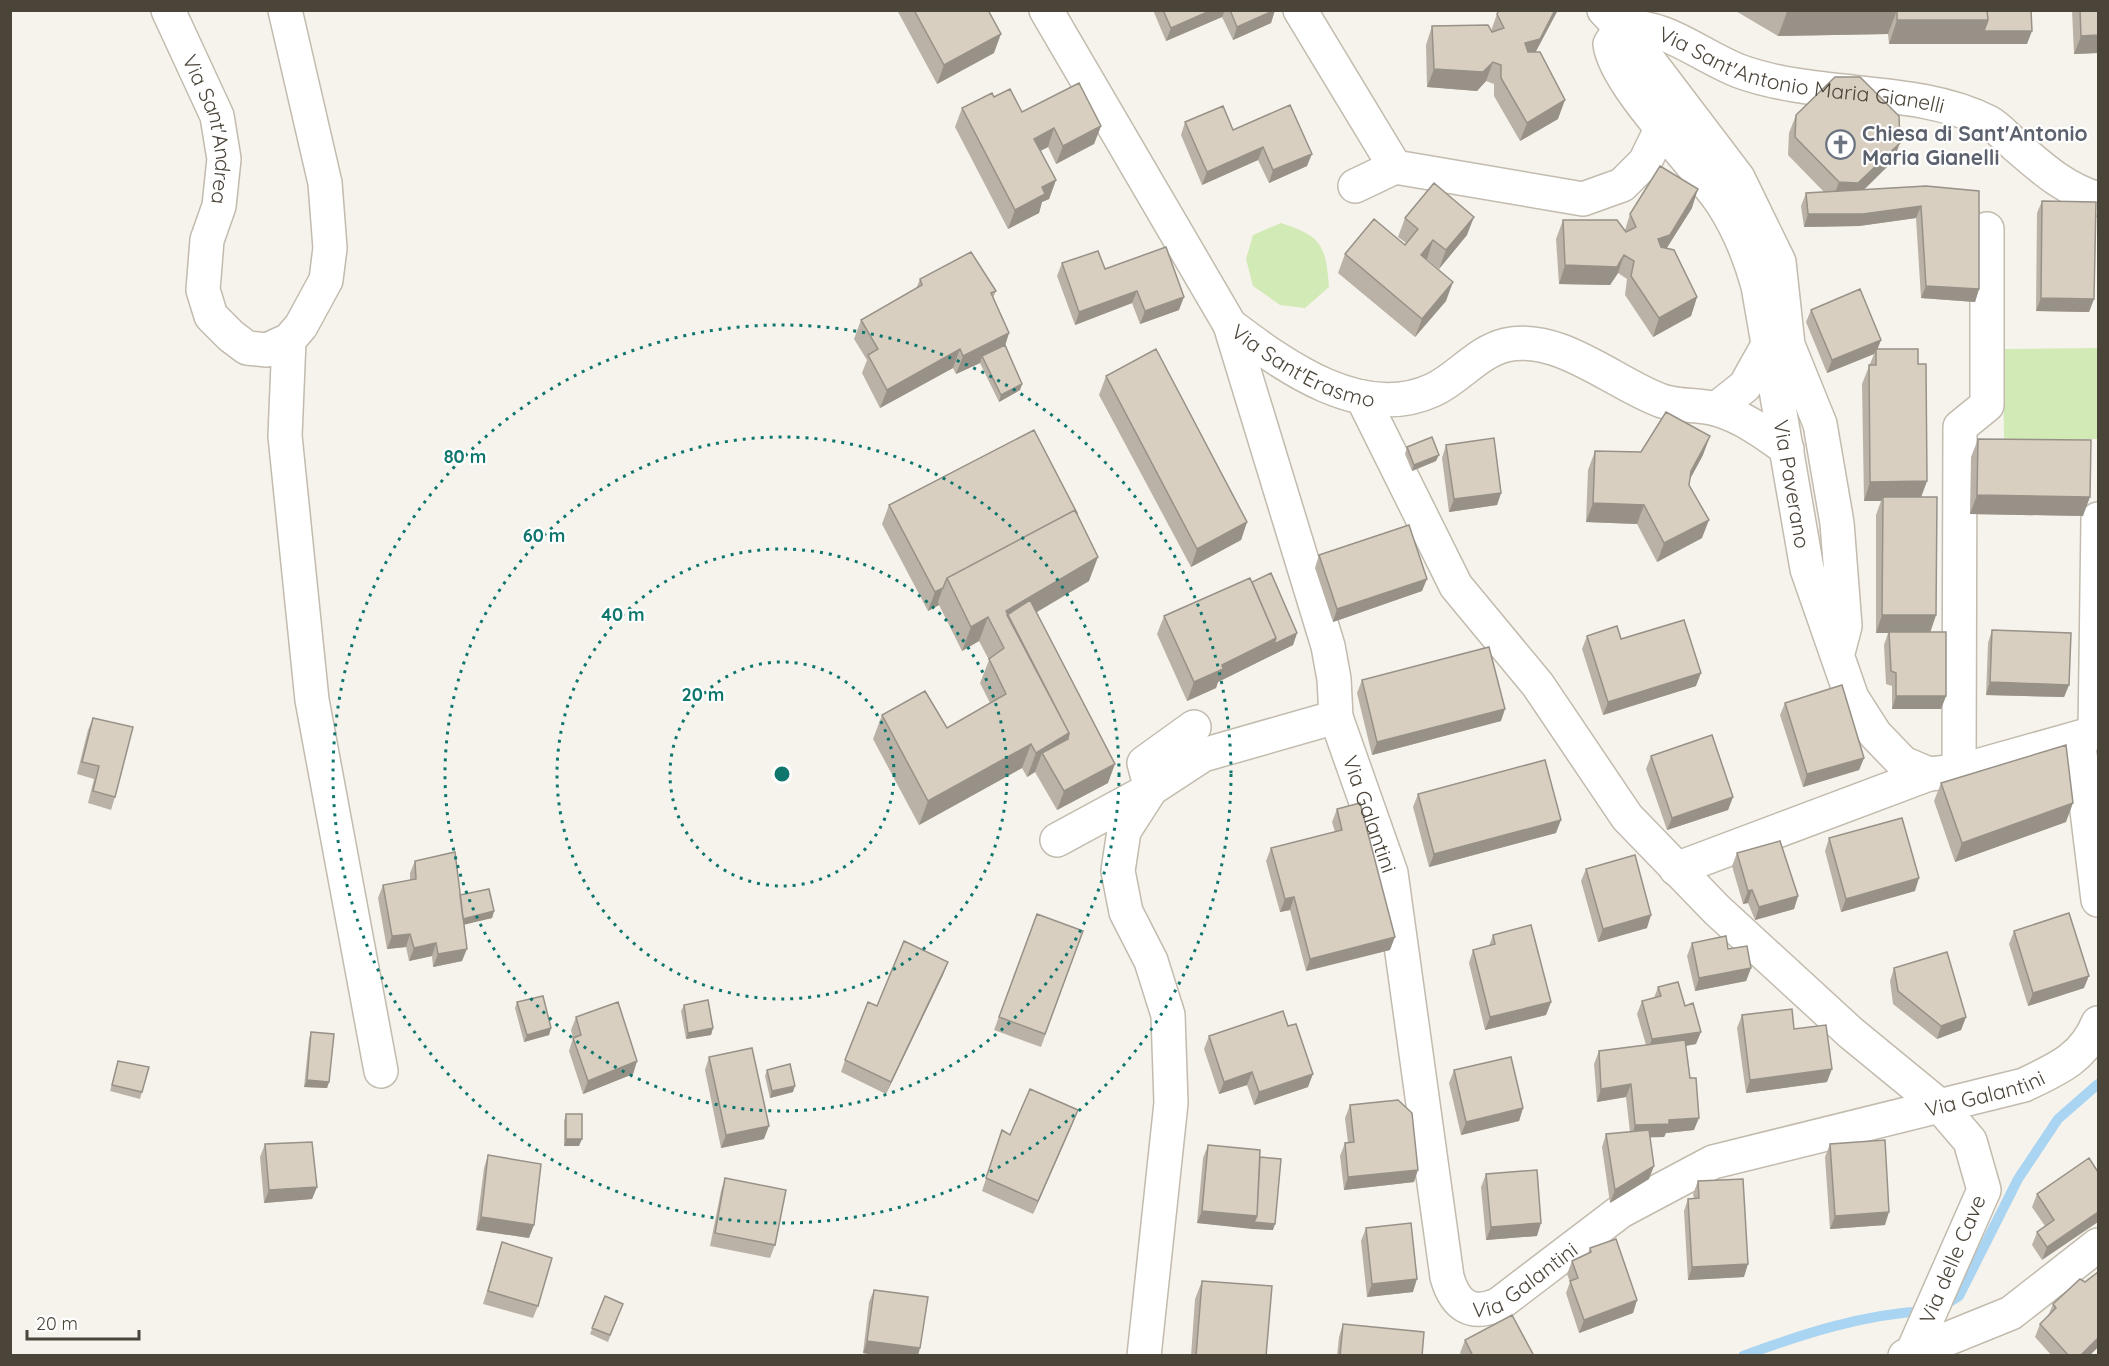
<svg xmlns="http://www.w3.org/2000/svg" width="2109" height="1366" font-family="Quicksand,sans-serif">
<rect width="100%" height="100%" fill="#f6f3ec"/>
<!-- green -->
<path fill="#d2eab5" d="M1281,223c41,13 45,23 48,64l-24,21 -25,-3 -27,-19 -7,-27 7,-24z
M2098,348v91h-94l-1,-90z"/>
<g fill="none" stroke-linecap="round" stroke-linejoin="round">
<!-- stream -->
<path stroke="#a9d4f2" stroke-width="10" d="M1943,1306l16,-10 59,-117 40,-60 40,-35
M1743,1356c59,-22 121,-42 183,-45"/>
<defs>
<g id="minor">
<path id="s1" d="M168,10l49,106 7,43 -5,47 -12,34 -4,50 8,26 20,20 16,12 20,2 22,-10 12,-14 25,-46 4,-32 -5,-65 -40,-173"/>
<path id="s2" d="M1046,10l184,315c54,41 132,98 203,65 26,-12 44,-38 73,-45 53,-12 109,39 156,56 17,6 37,3 54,8 27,8 49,24 71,40"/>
<path d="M1300,10l95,157 188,32 39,-14 23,-23 17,-35"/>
<path d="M1604,10l33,35 101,133 41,84 9,83 32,79 17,99 8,103 -6,23"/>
<path id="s3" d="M1621,27l-11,17c5,41 86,120 112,159 17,26 28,54 36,83l49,283 45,129 23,36 28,29 26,11 30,-3 139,-39"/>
<path id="s4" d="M1621,27c43,-4 79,29 118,44 79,29 177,14 249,51 10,5 19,16 27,23 28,24 48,43 83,54"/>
<path d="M1355,186l40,-19"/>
<path id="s5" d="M1230,325l98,321 6,33 2,38 55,156 56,404c8,28 24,40 52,27l122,-93 92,-49 311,-77c33,-16 59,-26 74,-62"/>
<path d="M289,340l-4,96 27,264 69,371"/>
<path d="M1362,397l94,189 82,99 89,132 90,93 134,123 89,73 30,35 14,49 -71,161"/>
<path d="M1716,409l29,-23 23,-41"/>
<path d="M2095,733l3,-214"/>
<path d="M2078,738l20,162"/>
<path d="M1959,771l1,-344 27,-22v-176"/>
<path d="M1057,840l94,-51 -7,-26 50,-36"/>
<path d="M1676,869l253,-95"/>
<path d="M1144,1356l27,-253 -3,-88 -17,-54 -25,-49 -8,-41 6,-40 27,-42 52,-34 133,-38"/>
<path d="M1905,1356l106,-43 87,-68"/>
</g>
</defs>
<!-- minor casing -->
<use href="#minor" stroke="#c2bbae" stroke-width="36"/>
<!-- minor -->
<use href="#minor" stroke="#fff" stroke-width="33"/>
</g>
<!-- wall -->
<path fill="#bab2a6" d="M897,10h91l6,43 -57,31z
M1153,10h122l-4,13 -38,17 -11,-23 -56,24z
M1734,10h297l-4,34h-138l-1,-10 -110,2z
M2072,10h26v43l-24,1z
M1497,14l39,38 22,67 -38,22 -26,-45v-12l-8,-3 -9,10 -50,-4 -1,-42 6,-19 59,5z
M994,97l28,15 79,14 -7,18 -38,20 -8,-17 -8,4 16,29 -7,19 -7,3 -3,11 -31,16 -53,-102 7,-19z
M1796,115l97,46 -29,29 62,-4 53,103 -4,13 -54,-4 -5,-80 -57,8 -55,1 -3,-21 5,-13 18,-1 -36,-37 1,-22z
M1185,122l48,8 74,36 -38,17 -11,-23 -56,25 -21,-50z
M2042,201l52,98 -5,13 -53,-1 1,-98z
M1692,208l-26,41 31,48 -6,19 -38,21 -28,-42 2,-16 -9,-6 -8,12 -51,-1 -3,-45 7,-19 62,10 5,-16z
M1405,218l62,17 -28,34 -12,-10 -1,1 20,41 -31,36 -77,-64 7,-19 60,-9 1,-2 -8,-6z
M1062,263l43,6 74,41 -39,14 -8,-21 -57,22 -18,-49z
M920,279l76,12 -3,7 16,35 -4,12 17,39 -2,6 -21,12 -19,-39 -24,11 -3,-6 -73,40 -18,-35 5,-13 -13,-21 7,-19 55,-31z
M1811,310l70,30 -4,9 41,15 9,117 -6,16 15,118 -6,17 16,64 -5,13h-49v-23l-6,-2 -2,-39 4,-12h-12v-118l5,-14h-17l-2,-117 12,-30 -47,19 -21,-51z
M1106,376l141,146 -6,18 -50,27 -92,-172z
M1978,439l105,77 -113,-2 1,-57z
M1446,445l55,48 -4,12 -48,7 -7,-54z
M1407,447l29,14 -24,10 -7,-17z
M1595,451l108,4 -13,24 -1,6 13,53 -45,24 -20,-38 -51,-2 2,-52z
M889,505l188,8 12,68 -53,31 72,171 -51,27 -22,-38 -8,5 -5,-9 -103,57 -46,-86 9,-24 65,13 43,-25 -10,-20 9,-23 -10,-19 -17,10 -23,-46 -11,6 -46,-87z
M1319,555l103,36 -89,31 -18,-54z
M1252,582l45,51 -4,12 -75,37 -2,6 -29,13 -30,-67 7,-18z
M1992,630l77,55 -5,12 -78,-2 2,-52z
M1587,636l34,3 75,47 -93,29 -21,-66z
M1362,680l139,41 -129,34 -15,-62z
M1785,703l79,55 -5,12 -56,17 -23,-72z
M93,718l22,79 -4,13 -23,-7 6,-24 -17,-5 11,-44z
M1651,756l82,41 -5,13 -61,20 -21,-61z
M1941,783l125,39 -111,40 -21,-61z
M1418,794l138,39 -127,34 -16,-60z
M1337,809l53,141 -84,21 -16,-61 -10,2 -14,-51 5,-13 64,-16 -3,-10z
M1829,838l86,53 -74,21 -16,-61z
M1737,853l61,43 -4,13 -39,11 -7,-17 -5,1 -11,-38z
M415,861l45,34 34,16 -2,7 -28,6 -2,37 -29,6 -1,-11 -23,5 -3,-14 -19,2 -9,-51 5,-13 27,-5v-7z
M1586,869l61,59 -49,14 -17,-61z
M1037,914l46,17 -42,116 -47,-17z
M2014,931l70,57 -56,18 -19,-62z
M1493,935l58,67 -5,13 -61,15 -16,-67 4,-13 16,-4z
M1692,943l36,6 23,19 -5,13 -51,10 -8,-35z
M948,962l-5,13 -57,119 -45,-22 4,-12 32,-54z
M1894,968l72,49 -5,13 -24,9 -44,-35 -3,-23z
M1658,987l38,57 -10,2 8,84 -28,3 -2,4h-15v42l-39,24 -8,-56 4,-13 24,-2 -4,-35 -29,5 -3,-38 5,-13 47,-6 -9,-31 5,-13 12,-3z
M517,1002l34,26 -2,7 -25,7 -9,-34z
M684,1005l29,23 -2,7 -25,4 -5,-28z
M1742,1015l52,14 33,53 -81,11 -9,-65z
M576,1017l61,44 -4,13 -50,20 -14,-43 4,-13 -2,-8z
M311,1032l18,50 -2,6 -23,-1 5,-48z
M1209,1036l99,51 -54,18 -7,-20 -28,9 -15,-45z
M709,1057l55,82 -43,9 -16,-78z
M118,1061l24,31 -2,7 -30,-8z
M767,1070l26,22 -23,6 -5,-22z
M1454,1070l69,38 -4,13 -58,14 -12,-52z
M1350,1105l64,77 -70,8 -4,-34 5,-13h3l-3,-25z
M566,1114l13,32h-15v-25z
M1073,1123l-40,91 -51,-23 20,-61 8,5z
M265,1144l52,43 -5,12 -48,4 -4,-46z
M1830,1144l55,81 -55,4 -5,-72z
M1208,1145l52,12 13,73 -76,-7 6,-65z
M488,1155l41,83 -53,-8 8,-62z
M2089,1158l-47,102 -10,-15 5,-13 8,-6 -13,-19 5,-13z
M1486,1174l51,62 -51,4 -5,-53z
M725,1178l50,67 -5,13 -60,-12 11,-55z
M1698,1181l46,96 -56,3 -4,-69 4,-12 6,-1 -1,-4z
M1366,1228l47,64 -46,5 -6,-56z
M502,1242l36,64 -5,12 -50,-14z
M1590,1248l47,52 -4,13 -54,20 -13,-40 4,-11 -3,-8 5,-13 16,-8z
M2098,1272v75l-9,9h-37l-17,-19 5,-13 8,-8 5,-12z
M1202,1281l64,75h-75l4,-57z
M874,1290l44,66h-39l-16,-3 6,-51z
M605,1296l18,8 -15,38 -18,-8z
M1343,1324l79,32h-85l2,-19z
M1465,1340l69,16h-72l-2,-3z"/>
<!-- shaded-wall -->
<path fill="#979187" d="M1212,10h13l-3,7 -56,24 5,-13z
M1275,10l-4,13 -38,17 4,-13z
M1555,10h3l-25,47 -14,5 6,-19z
M1897,10l-9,24 -110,2 9,-24z
M1897,20h91l-9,24h-90z
M1984,31h48l-5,13h-48z
M1001,34l-7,19 -57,31 7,-19z
M2098,35v18l-24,1 7,-18z
M1493,62l-7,19 -9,10 -50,-4 7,-18z
M1565,100l-7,19 -38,22 7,-18z
M1101,126l-7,18 -38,20 7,-18z
M1054,128l-6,19 -21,11 7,-19z
M1900,143l-7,18 -41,40h-20l7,-19z
M1263,147l-5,13 -56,25 5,-13z
M1312,154l-5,12 -38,17 4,-13z
M1056,180l-7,19 -7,3 -3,11 -31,16 7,-19 27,-23z
M1698,189l-6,19 -29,46 -5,-15z
M1921,206l-5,12 -57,8 -55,1 4,-13z
M1474,217l-7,18 -28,34 7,-19z
M1433,240l-6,19 -13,15 7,-19z
M1624,255l-6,18 -8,12 -51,-1 6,-19z
M1453,282l-7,19 -31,36 7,-18z
M1926,286l53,3 -4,13 -54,-4z
M1137,291l-5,12 -57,22 4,-13z
M1184,297l-5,13 -39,14 5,-13z
M1697,297l-6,19 -38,21 6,-19z
M2041,298l53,1 -5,13 -53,-1z
M1009,333l-6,19 -21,4 -2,7 -24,11 7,-18z
M1881,340l-5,13v-4l-2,5 -47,19 5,-13z
M960,349l-7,19 -73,40 7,-18z
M1022,384l-2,6 -21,12 2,-7z
M1710,436l-7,19 -19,35 7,-19z
M1439,455l-3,6 -24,10 2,-6z
M1927,481l-7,19 -37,-3 -2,4h-17l6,-19z
M1501,493l-4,12 -48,7 5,-13z
M1977,495l113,2 -7,19 -113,-2z
M1593,503l51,2 -7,19 -51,-2z
M1709,520l-7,18 -45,24 7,-19z
M1247,522l-6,18 -50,27 6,-18z
M1098,557l-9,24 -79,47 -4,-17z
M1427,579l-5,12 -89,31 4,-13z
M943,588l-5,14 1,3 -11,6 7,-19z
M1882,615h54l-6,18h-54z
M988,617l-9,24 -17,10 9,-24z
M1297,633l-4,12 -75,37 -2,6 -29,13 7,-19 28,-17 54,-27z
M1701,673l-5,13 -93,29 5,-13z
M1990,682l79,3 -5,12 -78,-2z
M1896,696h50l-5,13h-49z
M1505,709l-4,12 -129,34 5,-13z
M1069,733l-8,24 -19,-4 -7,19 -8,5 9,-24z
M1031,744l-9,24 -103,57 9,-24z
M1864,758l-5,12 -56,17 4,-13z
M1115,764l-7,19 -51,27 7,-19z
M1733,797l-5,13 -61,20 5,-12z
M2073,803l-7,19 -111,40 7,-19z
M1561,820l-5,13 -127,34 5,-13z
M1919,878l-4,13 -74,21 5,-13z
M1752,890l-4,13 -5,1 5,-13z
M1798,896l-4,13 -39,11 4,-13z
M1294,897l-4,13 -10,2 5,-13z
M494,911l-2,7 -33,8 2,-7z
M1651,915l-4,13 -49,14 5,-13z
M410,934l-4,13 -19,2 5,-13z
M1395,937l-5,13 -84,21 4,-12z
M436,943l-4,13 -23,5 5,-13z
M467,949l-5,12 -29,6 5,-13z
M948,962l-5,13 -57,119 5,-12z
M1751,968l-5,13 -51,10 4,-13z
M2089,976l-5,12 -56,18 5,-13z
M1551,1002l-5,13 -61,15 5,-13z
M1966,1017l-5,13 -24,9 4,-13z
M551,1028l-2,7 -25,7 3,-7z
M713,1028l-2,7 -25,4 2,-6z
M1701,1032l-5,12 -49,8 5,-13z
M637,1061l-4,13 -50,20 5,-13z
M1832,1069l-5,13 -81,11 4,-13z
M1252,1072l-5,13 -28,9 5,-12z
M1313,1074l-5,13 -54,18 5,-13z
M307,1080l22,2 -2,6 -23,-1z
M1631,1084l-5,13 -29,5 4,-13z
M795,1086l-2,6 -23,6 2,-7z
M1523,1108l-4,13 -58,14 5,-13z
M1078,1110l-5,13 -40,91 5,-13z
M1699,1118l-5,12 -28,3 -2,4 -33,1 4,-13 34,-5z
M769,1126l-5,13 -43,9 5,-13z
M566,1139h16l-3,7h-15z
M1654,1166l-5,13 -39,24 5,-13z
M1418,1170l-4,12 -70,8 4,-13z
M317,1187l-5,12 -48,4 5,-13z
M1202,1211l55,5 -5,13 -55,-6z
M1889,1212l-4,13 -55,4 5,-13z
M2098,1212v10l-56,38 5,-13z
M481,1217l53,8 -5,13 -53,-8z
M1254,1222l21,2 -2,6 -21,-1z
M1541,1223l-4,13 -51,4 5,-13z
M1748,1264l-4,13 -56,3 4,-13z
M1417,1279l-4,13 -46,5 5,-13z
M1637,1300l-4,13 -54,20 5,-13z
M2098,1338v9l-9,9h-9z
M867,1341l53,7 -2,8h-39l-16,-3z"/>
<!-- building -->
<path fill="#d8cfc1" stroke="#979187" stroke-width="1.5" d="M914,10h74l13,24 -57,31z
M1163,10h49l-41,18z
M1230,10h45l-38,17z
M1499,10h56l-15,29 -15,4 3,9h12l25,48 -38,23 -26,-45v-13l-8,-3 -10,10 -49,-3 -2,-43 56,-1 4,7 12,-4 -7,-14z
M1785,10h97l-95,2z
M1897,10h90l1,10h-91z
M1987,10h44l1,21h-48l4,-11z
M2080,10h18v25l-17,1z
M1835,77h25l39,39 1,27 -42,40 -19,-1 -44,-45 1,-22z
M1079,83l22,43 -38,20 -9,-18 -20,11 22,41 -14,7 3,7 -30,16 -53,-102 30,-15 2,4 16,-8 12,23z
M1290,105l22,49 -39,16 -10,-23 -56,25 -22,-50 38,-16 10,24z
M1660,166l38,23 -28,46 -12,4 3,8 13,3 23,47 -38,21 -28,-42 3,-15 -10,-6 -7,12 -52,-2 -2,-45h54l9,12 10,-5 -6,-13z
M1434,183l40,34 -28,33 -13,-10 -12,15 32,27 -31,37 -77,-65 29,-35 31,26 13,-16 -13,-11z
M1926,186l53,5v98l-53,-3 -5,-80 -58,8h-55l-2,-21z
M2042,201l54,1 -2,97 -53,-1z
M1166,247l18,50 -39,14 -8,-20 -58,21 -17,-49 36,-12 7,18z
M971,252l25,39 -5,2 18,40 -46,23 -3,-7 -73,41 -19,-35 10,-6 -17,-29 61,-35 -2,-6z
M1860,289l21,51 -49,20 -21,-50z
M1005,345l17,39 -21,11 -19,-39z
M1156,349l91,173 -50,27 -91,-173z
M1876,349h42v15h8l1,117 -57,1 -1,-117h7z
M1666,412l44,24 -19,35 -2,14 20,35 -45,23 -20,-38 -51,-2 2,-52 46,1z
M1034,430l43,83h-1l-1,-3 -128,68 -4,10 -8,4 -46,-87z
M1432,437l7,18 -25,10 -7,-18z
M1494,438l7,55 -47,6 -8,-54z
M1978,439l113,1 -1,57 -113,-2z
M1883,497h54l-1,118h-54z
M1075,510l23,47 -92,54 63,122 -33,20 -5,-9 -103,57 -46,-86 43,-24 22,37 59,-34 -17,-35 15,-11 -16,-31 -17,10 -24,-49z
M1409,525l18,54 -90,30 -18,-54z
M1271,573l26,60 -23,11 2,-6 -24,-56z
M1250,578l26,60 -54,27 1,4 -29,13 -30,-66z
M1030,600l85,164 -51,27 -22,-38 26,-14 1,-6 -62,-118z
M1684,620l17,53 -93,29 -21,-66 30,-10 4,13z
M1992,630l79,3 -2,52 -79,-3z
M1889,632h57v64h-50v-23l-5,-2z
M1489,647l16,62 -128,33 -15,-62z
M1842,685l22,73 -57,16 -22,-71z
M93,718l40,9 -18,70 -22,-6 6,-25 -17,-4z
M1712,735l21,62 -61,21 -21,-62z
M2066,745l7,58 -111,40 -21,-60z
M1545,760l16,60 -127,34 -16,-60z
M1360,803l35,134 -85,22 -16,-62 -9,2 -14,-51 71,-18 -5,-21z
M1902,818l17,60 -73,21 -17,-61z
M1780,841l18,55 -39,11 -7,-17 -4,1 -11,-38z
M455,852l12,97 -29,5 -2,-11 -22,5 -4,-14 -18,2 -9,-51 33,-6 -1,-18z
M1635,855l16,60 -48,14 -17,-60z
M489,889l5,22 -31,8 -3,-24z
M2069,913l20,63 -56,17 -19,-62z
M1037,914l46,17 -38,103 -46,-17z
M1531,925l20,77 -61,15 -17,-67 22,-6 -2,-9z
M1726,936l2,13 19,-3 4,22 -52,10 -7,-35z
M904,941l44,21 -57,120 -46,-22 23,-58 9,4z
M1947,952l19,65 -25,9 -43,-35 -4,-23z
M1678,982l7,24 8,-3 8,29 -49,7 -10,-38 19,-5 -3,-9z
M543,996l8,32 -24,7 -10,-33z
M708,1000l5,28 -25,5 -4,-28z
M618,1002l19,59 -49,20 -15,-43 8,-3 -5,-18z
M1792,1009l2,20 32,-4 6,44 -82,11 -8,-65z
M1283,1011l5,15 8,-2 17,50 -54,18 -7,-20 -28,10 -15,-46z
M311,1032l23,2 -5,48 -22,-2z
M1685,1040l5,38h6l3,40 -30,2v4l-34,1 -4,-41 -30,5 -2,-38z
M752,1048l17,78 -43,9 -17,-78z
M1511,1057l12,51 -57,14 -12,-52z
M118,1061l31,6 -7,25 -30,-7z
M790,1064l5,22 -23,5 -5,-21z
M1030,1089l48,21 -40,91 -52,-23 16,-48 8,5z
M1398,1100l14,13 6,57 -70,7 -3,-34 9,-1 -4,-37z
M566,1114h16v25h-16z
M1649,1130l5,36 -39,24 -9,-56z
M1885,1140l4,72 -54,4 -5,-72z
M312,1142l5,45 -48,3 -4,-46z
M1208,1145l52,5 -3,66 -55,-5z
M488,1155l53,9 -7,61 -53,-8z
M1260,1157l21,2 -6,65 -21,-2 3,-6z
M2089,1158l9,14v40l-51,35 -10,-15 17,-12 -17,-26z
M1537,1170l4,53 -50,4 -5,-53z
M725,1178l61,12 -11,55 -60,-12z
M1743,1179l5,85 -56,3 -4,-68 11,-1 -1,-17z
M1411,1223l6,56 -45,5 -6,-56z
M1616,1239l21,61 -53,20 -14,-39 8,-3 -6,-17 19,-9 -1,-4z
M502,1242l50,16 -14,48 -50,-15z
M2098,1272v66l-18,18h-11l-29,-32 16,-16 -3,-4 27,-25 5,3z
M1202,1281l70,5 -6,70h-70z
M874,1290l54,7 -8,51 -53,-7z
M605,1296l18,8 -13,31 -18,-7z
M1512,1315l22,41h-61l-8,-16z
M1343,1324l81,8 -2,24h-82z"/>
<!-- distance rings -->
<g fill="none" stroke="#0f766e" stroke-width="3" stroke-dasharray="3 6">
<circle cx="782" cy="774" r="112"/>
<circle cx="782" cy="774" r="225"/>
<circle cx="782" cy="774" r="337"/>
<circle cx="782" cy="774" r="449"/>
</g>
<!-- icons -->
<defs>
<symbol id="church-ring" viewBox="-11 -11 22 22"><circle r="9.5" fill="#fff" stroke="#6b7280" stroke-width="1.5"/><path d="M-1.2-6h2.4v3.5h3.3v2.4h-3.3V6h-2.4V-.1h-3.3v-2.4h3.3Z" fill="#6b7280"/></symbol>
</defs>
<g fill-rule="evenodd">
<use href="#church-ring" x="1824" y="128" width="33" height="33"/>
</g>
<g text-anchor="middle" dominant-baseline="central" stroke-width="4.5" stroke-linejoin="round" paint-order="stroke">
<!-- street labels -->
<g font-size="21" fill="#4b4439" stroke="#fff">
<text stroke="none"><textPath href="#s4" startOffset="188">Via Sant'Antonio Maria Gianelli</textPath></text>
<text stroke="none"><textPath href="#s1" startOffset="128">Via Sant'Andrea</textPath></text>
<text stroke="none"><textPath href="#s2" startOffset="450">Via Sant'Erasmo</textPath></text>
<text stroke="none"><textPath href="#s3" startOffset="508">Via Paverano</textPath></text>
<text stroke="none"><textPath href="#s5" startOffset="510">Via Galantini</textPath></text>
<text stroke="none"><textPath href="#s5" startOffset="1588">Via Galantini</textPath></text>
<text transform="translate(1952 1259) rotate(-67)">Via delle Cave</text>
<text stroke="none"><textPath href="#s5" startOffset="1084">Via Galantini</textPath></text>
</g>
<!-- worship labels -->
<g font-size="21" font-weight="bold" fill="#5b616d" stroke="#fff" text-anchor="start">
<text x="1862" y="133">Chiesa di Sant'Antonio<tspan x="1862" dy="24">Maria Gianelli</tspan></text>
</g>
</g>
<circle cx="782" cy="774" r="9" fill="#0f766e" stroke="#fff" stroke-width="3"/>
<g font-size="18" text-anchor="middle" font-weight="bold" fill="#0f766e" stroke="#fff" stroke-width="4.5" stroke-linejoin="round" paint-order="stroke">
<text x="465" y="463">80 m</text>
<text x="544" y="542">60 m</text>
<text x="623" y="621">40 m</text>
<text x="703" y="701">20 m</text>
</g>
<!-- border -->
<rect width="2109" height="1366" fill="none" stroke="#4b4439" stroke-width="24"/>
<!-- scale -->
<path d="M27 1330v9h112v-9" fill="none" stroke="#4b4439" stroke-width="3"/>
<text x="36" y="1330" font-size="18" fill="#4b4439" stroke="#ffffff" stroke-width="4.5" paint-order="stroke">20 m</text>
</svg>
